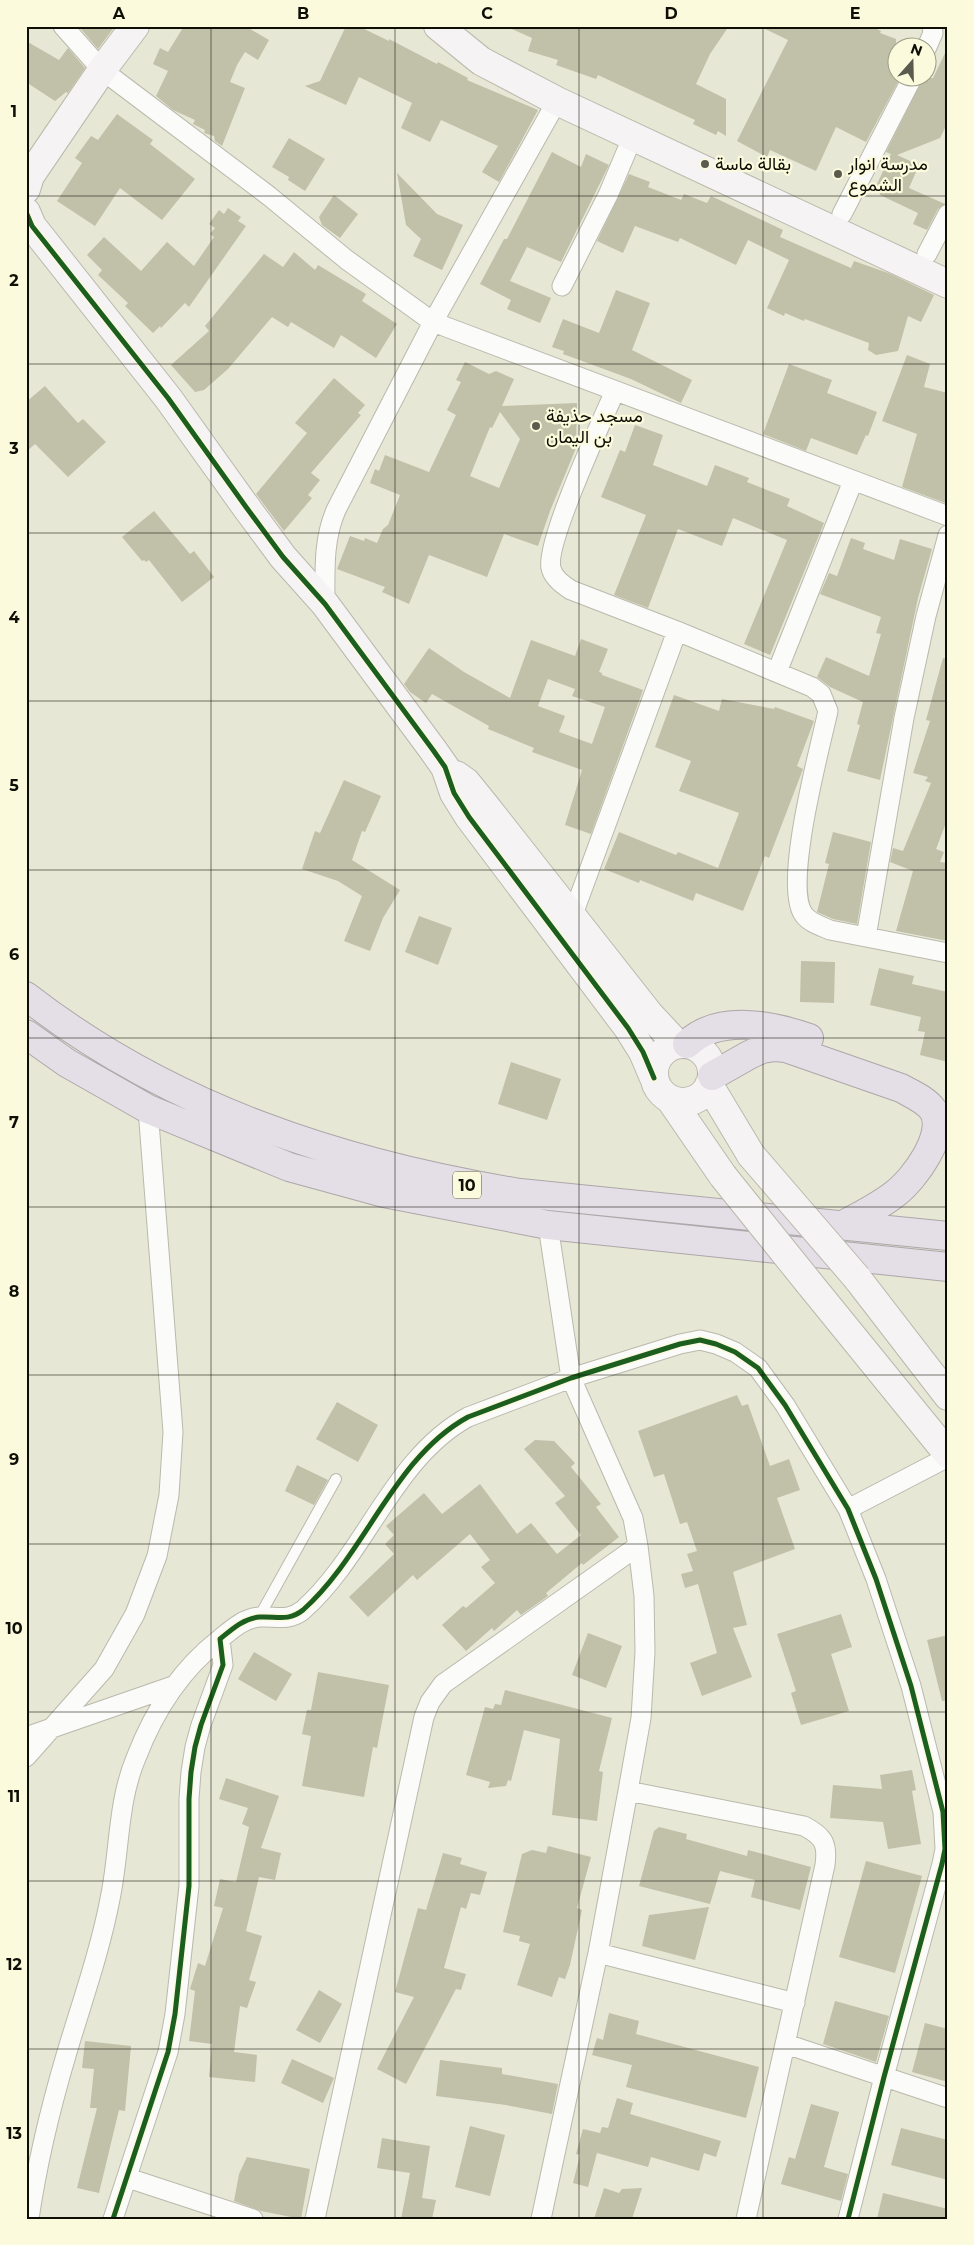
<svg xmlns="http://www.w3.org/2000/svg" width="974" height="2245" font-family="Montserrat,Vazirmatn,sans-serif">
<rect width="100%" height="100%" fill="#e7e7d6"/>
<!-- building -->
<path fill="#c1c0a8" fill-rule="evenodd" d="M83,26h32l-17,23 -17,-20z
M184,26h61l24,14 -11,20 -13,-8 -8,13 -7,17 15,6 -23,58 -7,-5 -1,-5 -10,-3 1,-3 -12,-6 2,-4 -22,-10 -17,-14 12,-25 -15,-7 7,-16 8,4z
M346,26h12l31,15v-2l48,25 1,-2 30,16 -1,2 71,30 -39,72 -17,-10 16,-26 -57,-26 -11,22 -29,-14 11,-25 -53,-26 -13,28 -41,-19 15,-5z
M505,26h224l-19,28 -14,30 30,15v37l-8,-5 -2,4 -23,-11 2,-4 -97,-45 -2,4 -40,-14 2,-5 -30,-9 4,-13z
M759,26h112l10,5 -1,2 16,6v39h4l-34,64 -30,-15 -20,44 -46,-21 -3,7 -30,-16 51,-101z
M26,41l33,19 9,-12 17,20 -17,25 -2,-1 -11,9 -29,-19z
M948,47v75l-8,16 -43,17 22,10 -10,23 36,16 -7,5 -11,21 -14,-6 5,-11 -38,-18 -3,-11 14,-30 -5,-2 37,-74h10z
M117,114l36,26 -3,4 45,35 -33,41 -42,-32 -25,38 -38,-25 25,-38 -7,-5 16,-22 7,4z
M289,138l36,21 -20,32 -17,-11 1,-3 -17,-10z
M552,152l29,15 5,-13 23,11 -48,97 -34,-15 -17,34 41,17 -11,25 -33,-14 4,-9 -31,-16 24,-45h3z
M397,173l40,41 26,11 -21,45 -29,-14 8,-17 -15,-14z
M629,174l21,8 -2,5 33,13 3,-6 23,9 4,-7 72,34 -3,7 71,31 3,-7 37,13 43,21 -13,27 -13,-6 -10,35 -22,4 -8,-5 1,-7 -64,-24 -1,2 -19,-8 -1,3 -17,-8 22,-48 -41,-20 -12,25 -56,-27 -2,4 -43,-16 -12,27 -26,-12z
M334,195l24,19 -18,24 -18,-13 -3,-8z
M228,208l13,9 -3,4 8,5 -57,81 -4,-4 -24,25 -1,-2 -7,7 -28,-27 3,-3 -30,-28 4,-5 -15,-15 17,-18 37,34 26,-29 27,24 20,-29 -4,-3 5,-6 -6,-4 10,-14 5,4z
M294,252l21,18 3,-5 48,29 -4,7 35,23 -21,34 -35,-23 -7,13 -43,-26 -3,5 -16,-10 -44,52 -24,21 -9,2 -24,-27 38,-34 -4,-5 59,-72 19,13z
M616,290l34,13 -18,47 60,30 -11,23 -50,-24 -68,-25 1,-3 -12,-4 11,-28 36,14z
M907,355l23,9 -6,23 24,6v111l-46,-17 15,-53 -35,-13z
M465,362l24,12 7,-3 18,8 -12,27 75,-3 -1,45 -26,63 -12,35 -34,-12 -17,43 -58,-22 -20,49 -27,-12 3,-5 -48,-18 13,-33 14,5 1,-3 12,5 6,-14 5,-4 12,-30 -30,-12 5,-14 4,2 6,-16 44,17 27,-57 -9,-5 14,-28 -5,-2zM500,412l20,27 -21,49 -29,-12 20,-49 2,1z
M789,364l43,16 -5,13 50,19 -9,24 -2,-1 -9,20 -46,-17 -5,13 -43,-17z
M334,378l31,27 -7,8 3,2 -50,58 9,7 -12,15 4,3 -28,33 -28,-37 51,-61 -12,-10z
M45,386l33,37 5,-4 23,23 -38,35 -33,-33 -9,8v-50z
M635,425l28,10 -10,30 54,21 8,-21 34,13 -2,4 43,17 -3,7 37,17 -54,132 -26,-11 43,-104 -54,-22 -11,28 -44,-17 -30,79 -34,-13 32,-80 -45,-18 19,-47 5,2z
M154,511l36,43 4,-3 20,26 -32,25 -33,-42 -3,2 -2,-2 -2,1 -20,-24z
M851,538l14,5 -2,6 31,11 6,-21 32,10 -14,49 -38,182 -33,-9 13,-46 -3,-1 6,-22 -33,-15 -13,-10 9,-20 43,19 12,-42 -5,-1 5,-16 -61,-23 9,-21 8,3z
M581,639l27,10 -9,23 3,1v2l41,15 -52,144 -26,-9 17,-55 -50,-18 2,-4 -46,-19 1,-3 -57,-32 -6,9 -16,-11 -6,-8 25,-36 35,24 46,26 21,-58 44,16zM548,679l27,10 -3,7 33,11 -13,37 -33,-12 6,-16 -27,-10z
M943,658l5,1v159l-12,31 8,3 -4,10 8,1v78l-52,-10 17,-60 -23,-9 3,-14 10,3 28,-68 -6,-2 3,-4 -15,-4 17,-52 -4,-1z
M674,695l45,16 3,-12 52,10 1,-2 39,14 -17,45 6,3 -34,89 -4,-2 -22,55 -47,-18 -3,8 -53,-21 -1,3 -35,-14 15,-37 57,23 2,-3 40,16 21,-55 -60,-22 12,-30 -36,-14z
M344,780l37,16 -16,36 -3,-1 -10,29 48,30 -17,28 -13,33 -26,-10 18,-45 -24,-15 -36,-12 13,-38 5,2z
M833,832l38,10 -14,82 -24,-5 -16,-7 12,-48 -4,-1z
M419,916l33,12 -14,37 -33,-13z
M801,961l34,1 -1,41 -34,-1z
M879,968l35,8 -2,8 36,8v70l-28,-7 5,-23 -7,-1 3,-14 -51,-12z
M511,1062l50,17 -14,41 -49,-16z
M737,1395l5,11 6,-2 22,62 19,-7 11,31 -23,8 18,51 -62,23 14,53 -14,3 19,49 -50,19 -12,-33 27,-10 -19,-69 -13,4 -4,-14 12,-3 -6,-17 10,-3 -10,-29 -7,2 -16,-50 -10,3 -16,-46z
M337,1402l41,23 -20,37 -42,-23z
M535,1440l19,1 21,22 -4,4 30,37 -5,3 23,30 -36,28 -1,-2 -36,30 2,3 -27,19 -4,-5 -23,21 -2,-3 -26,23 -24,-26 21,-19 3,2 29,-25 -14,-16 9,-7 -20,-26 -53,46 -4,-5 -45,42 -19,-20 45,-43 -9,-10 9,-9 -8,-9 38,-33 18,21 38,-30 37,50 14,-11 26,31 24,-19 -26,-32 10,-7 -41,-47z
M297,1465l31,15 -14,25 -29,-14z
M841,1614l11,33 -21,7 18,57 -48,14 -10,-32 5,-2 -19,-57z
M588,1633l34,13 -16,42 -34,-13z
M948,1635v65l-6,1 -15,-61z
M254,1652l38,22 -16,27 -38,-22z
M318,1672l71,13 -12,63 -4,-1 -9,50 -62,-11 9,-50 -9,-2 5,-24h4z
M505,1690l107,28 -13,53 4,1 -6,49 -45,-6 8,-76 -36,-9 -13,51 -3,-1 -2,6 -18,2 2,-6 -24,-7 19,-68 8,2 2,-5 6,1z
M912,1770l4,20 -4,1 9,53 -33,5 -5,-27 -53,-4 3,-33 49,4 -2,-14z
M226,1778l53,18 -18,52 20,5 -6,27 -16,-3 -13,54 16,5 -13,44 7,2 -9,26 -7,-2 -6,46 23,3 -2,27 -46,-5 3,-33 -23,-3 6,-50 -5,-2 8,-26 7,3 18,-58 -9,-2 6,-27 16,3 13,-55 -7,-3 6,-16 -29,-9z
M659,1827l28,7 -1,5 61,17 1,-6 63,17 -11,43 -49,-13 4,-17 -35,-9 -10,33 -71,-18 15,-55z
M548,1846l43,11 -14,51 5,2 -12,55 -5,14 -6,-2 -7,20 -35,-12 13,-41 -11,-3 1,-5 -17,-4 19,-78 10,-4 14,3z
M443,1853l19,5 -2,6 27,8 -7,23 -9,-2 -5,16 -5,-2 -17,61 22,6 -5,16 -5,-1 -50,95 -29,-15 37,-72 -19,-5 23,-84 8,2z
M866,1861l56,15 -27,97 -56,-16z
M709,1907l-14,53 -53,-14 7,-31z
M319,1990l23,14 -22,39 -24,-13z
M835,2001l54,15 -13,46 -53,-18z
M609,2013l30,8 -3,13 123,33 -13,51 -120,-31 6,-22 -40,-10 5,-17 6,2z
M925,2023l23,6v53l-36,-10z
M85,2041l46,5 -6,65 -6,-1 -20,83 -22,-5 20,-80h-7l4,-39 -12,-1z
M292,2059l42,19 -11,25 -42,-20z
M440,2060l62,8v6l56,10 -6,30 -46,-9 -70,-9z
M617,2098l16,5 -3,11 91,27 -5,16 -12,-4 -5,18 -48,-14 -3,10 -51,-14 -9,34 -15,-4 7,-28 -4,-1 7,-25 17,4 2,-6 6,1z
M811,2104l28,8 -15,55 24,7 -7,27 -60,-17 8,-27 6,2z
M470,2126l35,9 -15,61 -35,-9z
M901,2128l47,12v40l-57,-15z
M382,2138l48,8 -8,52 14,2 -4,19h-31l9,-46 -33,-5z
M247,2157l63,12 -9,50 -40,-8 -27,-10 5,-27z
M604,2188l15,5 3,-4 20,-1 -10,31h-38z
M883,2193l65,16v10h-71z"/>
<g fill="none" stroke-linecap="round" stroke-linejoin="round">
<defs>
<path id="lane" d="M259,1617l77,-138"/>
<path id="street" d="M63,26l39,44 167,126 78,64 86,62 515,194
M926,49l7,-16 -1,-7
M842,214l70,-136
M927,254l21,-40
M562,286l46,-91 25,-59
M615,391c-13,30 -70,152 -64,177 2,10 12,17 20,22l106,41 135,56 9,7 7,17c-8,37 -46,176 -24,204 6,8 17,11 26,15l118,23
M325,604c0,-33 -2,-64 11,-94l97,-188 124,-221
M777,672l76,-191
M572,917l105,-286
M866,937l38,-219 22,-102 22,-81
M848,1509l100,-52
M26,1737l147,-51
M26,1757l78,-88 31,-55 22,-58 12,-61 4,-63 -25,-323
M628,1791l176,35c19,10 24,17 21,39l-79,354
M598,1953l197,50
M786,2044l162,54
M128,2178l125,41
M29,2219c8,-56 22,-113 38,-167 15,-50 33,-101 43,-153 10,-47 7,-96 26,-141 18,-47 44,-88 84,-119
M113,2219l55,-167 7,-38 14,-128v-87l2,-27 4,-25 6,-22 22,-60 -3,-26c12,-10 24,-21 40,-22 16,-1 28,5 43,-7 63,-56 90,-152 165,-193l103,-39 109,-34 20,-4 16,4 19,8 23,16 27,37 63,104 28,70 35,107 32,126 2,37 -3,15 -58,213 -36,142
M315,2219l109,-502 6,-15 13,-18 195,-138
M541,2219l57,-266 30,-162 13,-73 4,-66 -1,-56 -6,-50 -5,-28 -62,-140 -23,-153"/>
<path id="secondary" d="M438,26l43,35 76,40 391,183
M26,189l4,-13 72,-106 33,-44
M26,212l6,14 136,172 78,109 37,50 42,47 108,146 12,17 9,26 15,24 159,211 15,24 11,26
M456,775l10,7 21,26 162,206 28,30
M654 1073a29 29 0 1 1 58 0a29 29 0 1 1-58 0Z
M709,1085l42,70
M670,1099l53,77
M857,1278l91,118
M809,1283l139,171"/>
<path id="highway" d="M26,996c144,112 316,168 494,197l428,43
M26,1034l41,29 81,46 141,58 95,26 164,32 400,42
M687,1044c31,-30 85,-19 122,-6
M712,1076l37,-21 13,-6 13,-2 11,1 115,40c11,6 25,12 32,22 15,24 -19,69 -37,83 -16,13 -35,22 -53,32"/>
</defs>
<!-- lane casing -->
<use href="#lane" stroke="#bab9ac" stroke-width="12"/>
<!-- street casing -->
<use href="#street" stroke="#bab9ac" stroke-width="21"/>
<!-- secondary casing -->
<use href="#secondary" stroke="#bab9ac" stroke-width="30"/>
<!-- highway casing -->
<use href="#highway" stroke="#ada7a9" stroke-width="30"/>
<!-- lane -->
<use href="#lane" stroke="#fbfbf9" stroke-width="10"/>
<!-- street -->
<use href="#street" stroke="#fbfbf9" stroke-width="19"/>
<!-- secondary -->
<use href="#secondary" stroke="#f5f3f3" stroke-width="28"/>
<!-- highway -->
<use href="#highway" stroke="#e4dee6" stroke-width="28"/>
<defs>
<path id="secondary-bridge" d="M751,1155l106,123
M723,1176l86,107"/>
</defs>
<!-- secondary-bridge casing -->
<use href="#secondary-bridge" stroke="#bab9ac" stroke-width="30" stroke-linecap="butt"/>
<!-- secondary-bridge -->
<use href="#secondary-bridge" stroke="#f5f3f3" stroke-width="28"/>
<defs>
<path id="cycleway" d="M26,212l6,14 136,172 78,109 37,50 42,47 108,146 12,17 9,26 15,24 159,211 15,24 11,26
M113,2219l55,-167 7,-38 14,-128v-87l2,-27 4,-25 6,-22 22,-60 -3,-26c12,-10 24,-21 40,-22 16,-1 28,5 43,-7 63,-56 90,-152 165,-193l103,-39 109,-34 20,-4 16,4 19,8 23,16 27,37 63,104 28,70 35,107 32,126 2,37 -3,15 -58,213 -36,142"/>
</defs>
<!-- cycleway casing -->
<use href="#cycleway" stroke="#fbfadc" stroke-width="8"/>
<!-- cycleway -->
<use href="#cycleway" stroke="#1b5e20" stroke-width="5"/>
</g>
<!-- grid -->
<path fill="none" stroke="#0f0e05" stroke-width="1" stroke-opacity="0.55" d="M211,26v2193M395,26v2193M579,26v2193M763,26v2193M26,196h922M26,364h922M26,533h922M26,701h922M26,870h922M26,1038h922M26,1207h922M26,1375h922M26,1544h922M26,1712h922M26,1881h922M26,2049h922"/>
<!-- markers -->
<g fill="#5b5a4e" stroke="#fbfadc" stroke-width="2">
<circle cx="705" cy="164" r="5"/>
<circle cx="838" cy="174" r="5"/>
<circle cx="536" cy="426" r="5"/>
</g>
<g text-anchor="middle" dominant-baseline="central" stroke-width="4.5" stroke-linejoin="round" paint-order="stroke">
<!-- shield labels -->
<rect fill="#fbfadc" stroke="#565546" stroke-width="1" x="453" y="1171.5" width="28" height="27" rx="4"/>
<g font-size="16" font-weight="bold" fill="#0f0e05">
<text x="467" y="1185">10</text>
</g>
<!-- poi labels -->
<g font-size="18" fill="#0f0e05" stroke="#fbfadc" text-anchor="start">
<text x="715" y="164">بقالة ماسة</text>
<text x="848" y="164">مدرسة انوار<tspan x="848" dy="21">الشموع</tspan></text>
<text x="546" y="416">مسجد حذيفة<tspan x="546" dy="21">بن اليمان</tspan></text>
</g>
</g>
<!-- border -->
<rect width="974" height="2245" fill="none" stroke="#fbfadc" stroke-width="55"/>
<!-- north arrow -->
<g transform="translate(912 62) rotate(20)"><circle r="24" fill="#fbfadc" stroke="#9d9c86"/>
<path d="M0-4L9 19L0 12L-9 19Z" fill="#5b5a4e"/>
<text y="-8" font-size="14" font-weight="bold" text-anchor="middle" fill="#0f0e05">N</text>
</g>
<rect x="28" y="28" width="918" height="2190" fill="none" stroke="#0f0e05" stroke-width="2"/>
<g font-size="16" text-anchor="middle" font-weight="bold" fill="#0f0e05">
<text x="119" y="19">A</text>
<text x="303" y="19">B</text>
<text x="487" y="19">C</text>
<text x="671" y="19">D</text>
<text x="855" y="19">E</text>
<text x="14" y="117">1</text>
<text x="14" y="286">2</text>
<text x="14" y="454">3</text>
<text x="14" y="623">4</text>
<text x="14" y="791">5</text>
<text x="14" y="960">6</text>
<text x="14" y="1128">7</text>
<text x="14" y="1297">8</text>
<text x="14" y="1465">9</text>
<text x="14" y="1634">10</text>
<text x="14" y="1802">11</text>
<text x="14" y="1970">12</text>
<text x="14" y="2139">13</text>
</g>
</svg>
